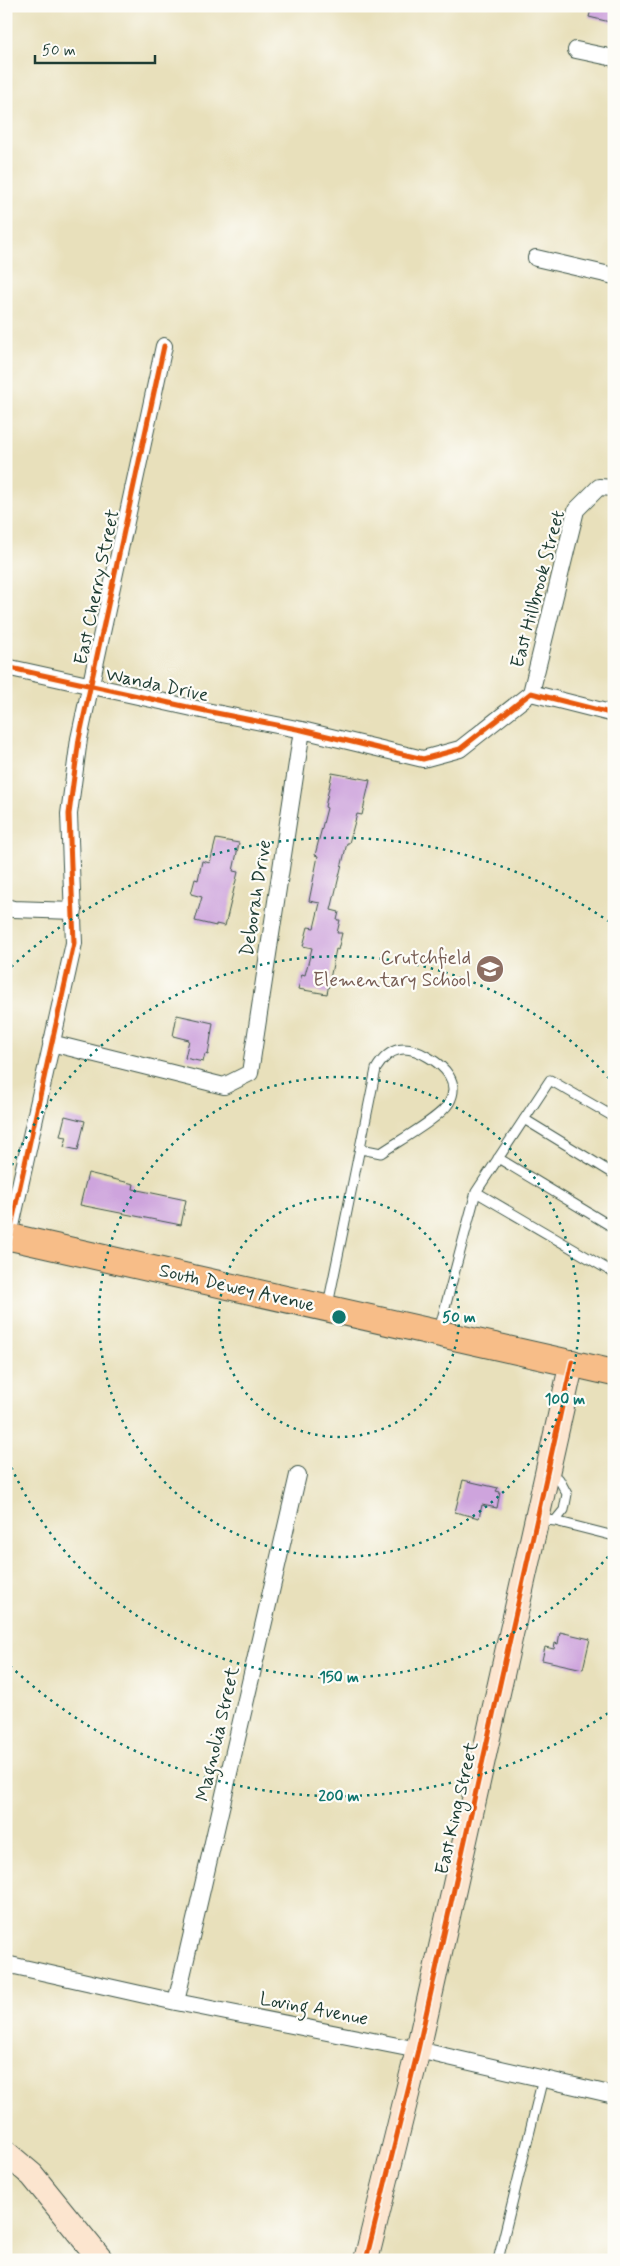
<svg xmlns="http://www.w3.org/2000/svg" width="620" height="2266" font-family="Mynerve,sans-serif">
<rect width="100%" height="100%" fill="#fdfcf7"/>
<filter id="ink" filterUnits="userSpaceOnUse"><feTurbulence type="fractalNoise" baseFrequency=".02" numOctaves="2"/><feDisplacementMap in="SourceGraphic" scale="10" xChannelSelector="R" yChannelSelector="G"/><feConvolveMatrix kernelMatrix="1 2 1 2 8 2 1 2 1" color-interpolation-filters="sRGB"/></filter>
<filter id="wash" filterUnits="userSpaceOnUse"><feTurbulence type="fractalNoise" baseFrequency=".0096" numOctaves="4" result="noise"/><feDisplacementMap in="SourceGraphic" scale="20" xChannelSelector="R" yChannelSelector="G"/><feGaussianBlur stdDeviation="1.12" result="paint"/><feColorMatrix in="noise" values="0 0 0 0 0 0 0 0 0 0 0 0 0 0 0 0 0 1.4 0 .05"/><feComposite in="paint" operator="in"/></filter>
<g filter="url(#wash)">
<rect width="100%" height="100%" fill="#e8e0bb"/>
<g id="blocks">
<!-- building -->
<path fill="#cea4dd" d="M592,6h22v17l-25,-6z
M332,773l38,7 -8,35 -5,-1 -8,29h-2l-16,67 8,2 -2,8h3l-3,13h5l-4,17 -2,-1 -9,45 -29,-5 4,-15 3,1 7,-27 -9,-2 5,-19 6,1 6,-25 -11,-2 9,-45 -3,-1 12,-47 -2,-1z
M216,839l23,4 -6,28 5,1 -13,54 -9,-2v2l-21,-5 7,-24 -11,-3 4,-15 3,1 4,-19 8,2z
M177,1015l36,8 -5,32 -3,-1 -2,8 -18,-4 4,-18 -16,-4z
M65,1116l20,5 -7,29 -14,-3 3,-10 -7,-1z
M88,1173l46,11 -1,5 53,11 -5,25 -101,-20z
M463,1480l35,8 -2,3 4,1 -3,16 -15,-3 -3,13 -24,-6z
M560,1632l30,7 -7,30 -41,-9 3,-13 9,2 1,-6 3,1z"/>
</g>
</g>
<g filter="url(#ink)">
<use href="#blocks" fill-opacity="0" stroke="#3d5548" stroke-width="1"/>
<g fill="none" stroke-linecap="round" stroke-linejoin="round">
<defs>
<path id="lane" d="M524,1119l90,55
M498,1158l116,70
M476,1192l138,81
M328,1305l48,-236c14,-23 30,-25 52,-12 16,9 33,25 21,46 -9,15 -52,39 -68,50l-20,-4
M439,1330l37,-138 74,-112 64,37
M539,1519l16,2 9,-11 3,-16 -8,-15 -12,-4
M555,1521l59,15
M498,2260l45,-182"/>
<path id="street" d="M576,50l38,8
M536,258l78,18
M6,667l200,44 96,19 121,29 37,-10 71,-56 83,21
M531,693l45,-183 23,-23 15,1
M6,907l7,2 61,2
M51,1043l173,43 26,-13 52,-343
M7,1244l67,-301 -5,-129 10,-75 85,-393
M6,1964l170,38 242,48 196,45
M176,2002l122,-527"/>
<path id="secondary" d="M6,2153l26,22 69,85
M366,2260l52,-210 154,-688"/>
<path id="primary" d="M6,1236l608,137"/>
</defs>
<!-- lane casing -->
<use href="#lane" stroke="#3d5548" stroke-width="11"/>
<!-- street casing -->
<use href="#street" stroke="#3d5548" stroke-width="18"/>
<!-- secondary casing -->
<use href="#secondary" stroke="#3d5548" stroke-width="26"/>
<!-- primary casing -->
<use href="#primary" stroke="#3d5548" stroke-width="28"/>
<!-- lane -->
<use href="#lane" stroke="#fff" stroke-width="9"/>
<!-- street -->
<use href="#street" stroke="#fff" stroke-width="16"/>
<!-- secondary -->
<use href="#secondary" stroke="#fce5cf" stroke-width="24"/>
<!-- primary -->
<use href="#primary" stroke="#f7bd88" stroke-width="26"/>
<defs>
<path id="cycleway" d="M6,667l200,44 96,19 121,29 37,-10 71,-56 83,21
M6,1249l68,-306 -5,-129 10,-75 85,-393
M366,2260l52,-210 154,-688"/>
</defs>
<!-- cycleway casing -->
<use href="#cycleway" stroke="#fdfcf7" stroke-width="8"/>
<!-- cycleway -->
<use href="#cycleway" stroke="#e8590c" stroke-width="5"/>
</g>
</g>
<!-- distance rings -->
<g fill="none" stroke="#0f766e" stroke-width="2.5" stroke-dasharray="2.5 5">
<circle cx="339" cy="1317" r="120"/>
<circle cx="339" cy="1317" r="240"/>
<path d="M613 1551A360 360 0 0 1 6 1455M6 1179A360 360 0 0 1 613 1083"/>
<path d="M614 1709A479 479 0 0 1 6 1662M6 972A479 479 0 0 1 614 925"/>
</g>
<!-- icons -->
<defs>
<symbol id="school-disc" viewBox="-11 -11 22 22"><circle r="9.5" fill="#8d6e63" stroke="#fdfcf7"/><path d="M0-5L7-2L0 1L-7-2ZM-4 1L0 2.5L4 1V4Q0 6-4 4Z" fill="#fff"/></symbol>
</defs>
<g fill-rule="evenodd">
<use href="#school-disc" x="474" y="953" width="32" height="32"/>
</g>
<g text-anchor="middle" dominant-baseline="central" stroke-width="4.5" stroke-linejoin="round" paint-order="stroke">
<!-- street labels -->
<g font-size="19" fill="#1f3d34" stroke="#fdfcf7">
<text transform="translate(97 587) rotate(-78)">East Cherry Street</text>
<text transform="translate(538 589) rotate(-75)">East Hillbrook Street</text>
<text transform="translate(157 685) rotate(12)">Wanda Drive</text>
<text transform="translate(256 898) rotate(-81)">Deborah Drive</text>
<text transform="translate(237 1288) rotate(13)">South Dewey Avenue</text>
<text transform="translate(218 1734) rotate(-77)">Magnolia Street</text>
<text transform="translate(457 1808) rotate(-77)">East King Street</text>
<text transform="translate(314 2009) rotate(11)">Loving Avenue</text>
</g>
<!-- education labels -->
<g font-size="19" fill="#785e54" stroke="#fdfcf7" text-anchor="end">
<text x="471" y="958">Crutchfield<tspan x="471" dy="22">Elementary School</tspan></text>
</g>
</g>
<circle cx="339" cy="1317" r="8" fill="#0f766e" stroke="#fdfcf7" stroke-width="2.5"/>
<g font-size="15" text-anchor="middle" font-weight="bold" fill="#0f766e" stroke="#fdfcf7" stroke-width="4.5" stroke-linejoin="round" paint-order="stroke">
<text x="459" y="1322">50 m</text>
<text x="565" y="1404">100 m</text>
<text x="339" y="1682">150 m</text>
<text x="339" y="1801">200 m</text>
</g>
<!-- margin -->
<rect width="620" height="2266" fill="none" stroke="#fdfcf7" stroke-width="25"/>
<!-- scale -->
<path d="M35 55v8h120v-8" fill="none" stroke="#1f3d34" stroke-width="2.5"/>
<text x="42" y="55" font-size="15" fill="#1f3d34" stroke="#fdfcf7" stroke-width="4" paint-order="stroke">50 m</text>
</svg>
